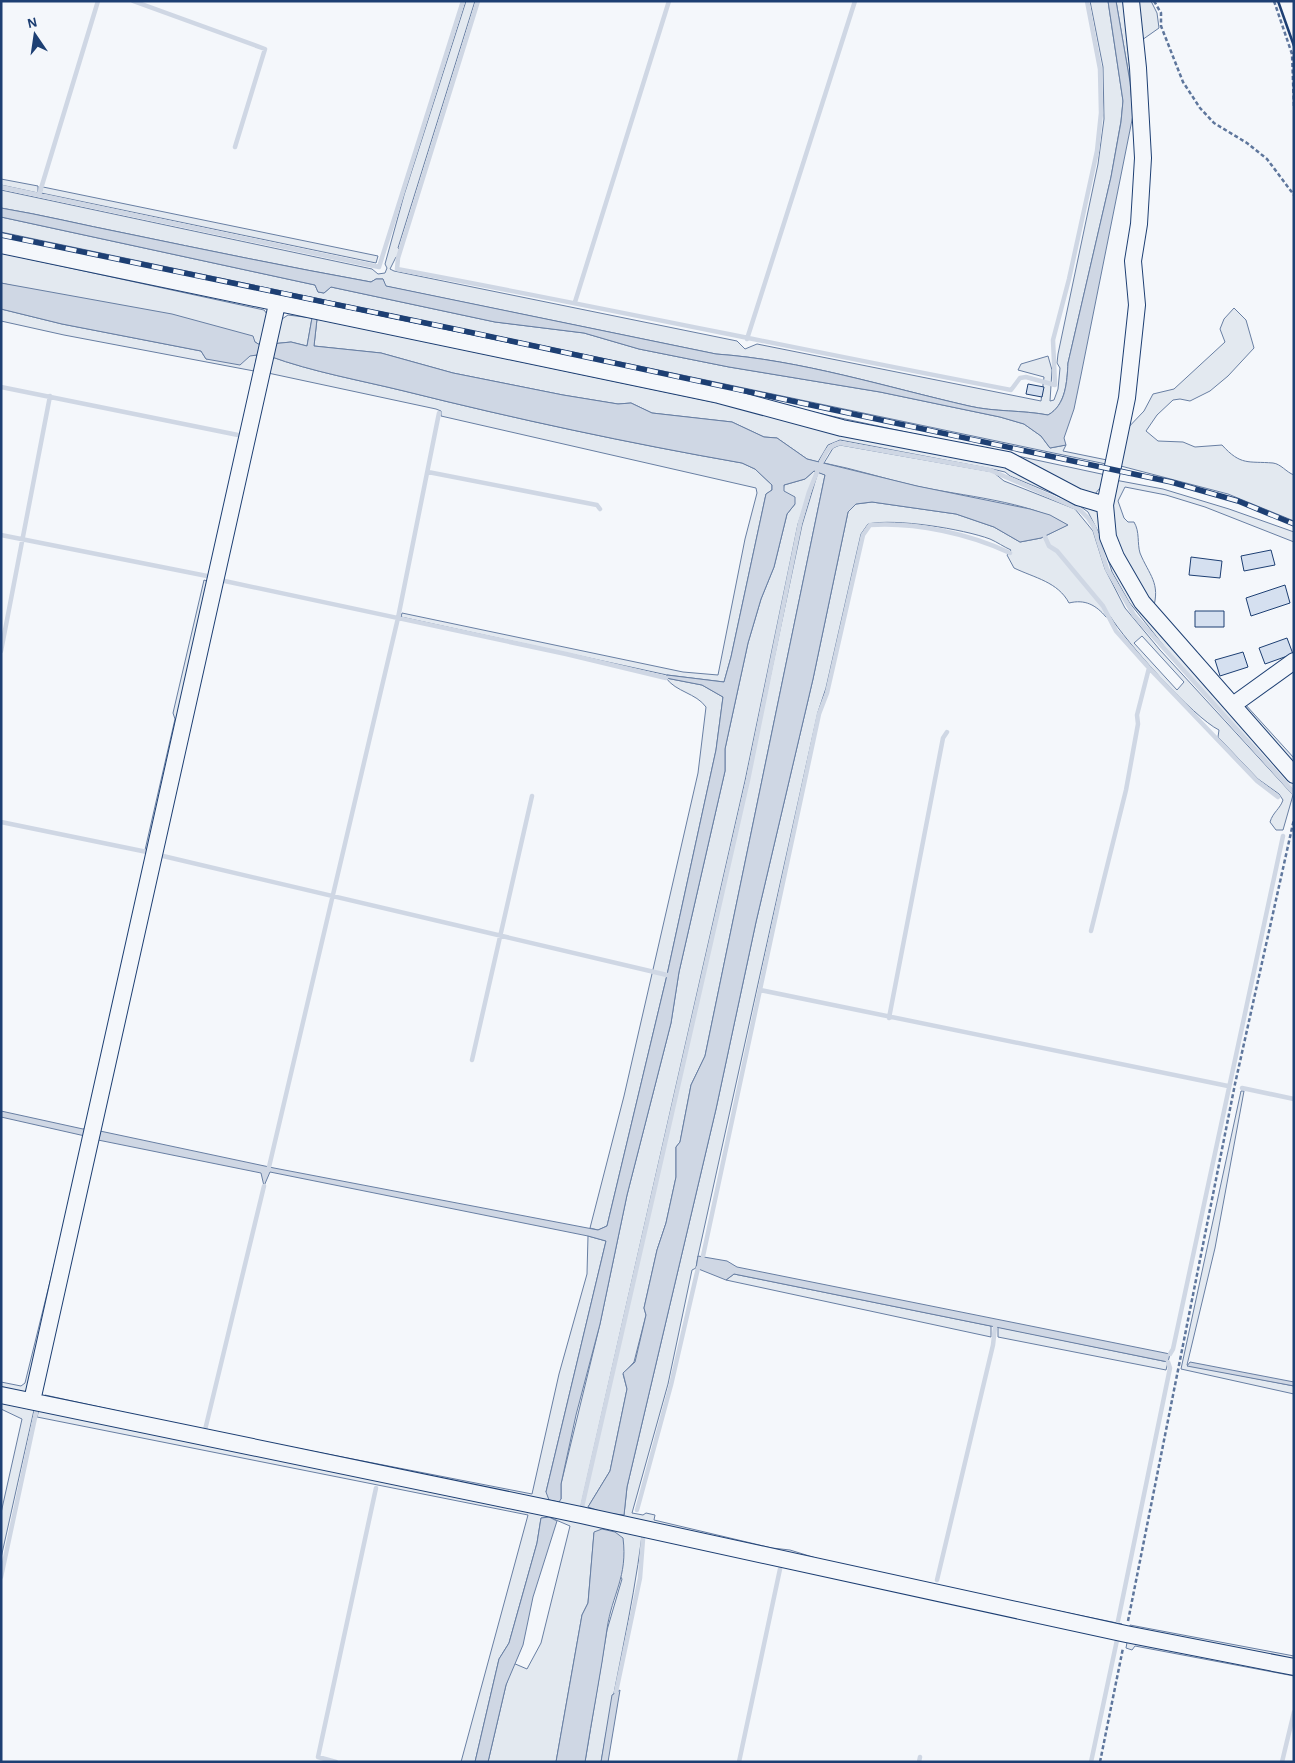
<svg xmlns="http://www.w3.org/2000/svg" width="1295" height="1763" font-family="'Alegreya Sans',sans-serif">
<rect width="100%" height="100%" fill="#f4f7fb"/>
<!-- green -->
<path fill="#e3e9f0" stroke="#687fa3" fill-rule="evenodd" d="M466,1h9l-77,247 3,3 -1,5 -4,1 -6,12 4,2 343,70 8,8 12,-5 284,57 3,-24 -26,-7 3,-6 27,-8 4,14 -2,31 4,-1 4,-11 2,-21 -3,-5 1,-9 40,-190 6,-45 -1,-52 -13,-66h18l15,100 -2,20 -10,56 -43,186c-1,18 -2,42 -20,52 -26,-5 -53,-3 -79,-9 -83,-19 -168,-46 -253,-52l-331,-68 -2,-7h-7l-5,3c-83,-15 -165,-32 -247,-49 -41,-8 -81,-18 -123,-25v-18l371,79 6,5 7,-1 2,-5 -2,-4 19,-69z
M1116,1h7l6,32 4,82 -3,-33z
M1135,1h16l6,12 2,15 -17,12z
M1,179l37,7v7l-37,-8z
M43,187l335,69 -2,7 -335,-70z
M1,217l314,68 3,7 6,1 7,-6 164,35 89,11 55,16 90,18 151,25 120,25 24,7 17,12 9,12 16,-3 -3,6 44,9 -1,4 -1105,-232z
M1,253l263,57 3,4 -7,31 -5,-3 -254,-59z
M1234,308l12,12 8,28 -26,28 -18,15 -20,10 -10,-2 -7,1 -16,15 -11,16 12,10 25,1 12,5 27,-2c19,21 26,16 51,18 8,1 13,9 21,12v46l-66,-27 -111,-29 6,-32 21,-22 9,-17 21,-5 51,-47 -5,-13 4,-10z
M1,309l61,15 139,27 5,8 51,-4 -3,16 -190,-36 -63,-14z
M288,315l24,3 -5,28 -16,-4 -20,2 11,-25z
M317,319l434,91 258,58 88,40 15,56 10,19 29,39 143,160v9l-127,-141 -38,-48 -17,-30 -11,-35 -13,-25 -11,-8 -67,-28 -5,-4 -13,-3 -152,-29 -12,5 -10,17 -11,-3 -30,-21 -13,-1 -32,-15 -80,-9 -21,-10 -13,1 -55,-9 -110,-22 -72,-20 -67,-7z
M269,356c44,16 90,24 135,35 112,28 224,52 338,72l13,6 17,16v5l-6,4 -35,163 -7,25 -57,-7 -266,-58 1,-4 281,59 35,3 27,-136 12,-46 -1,-5 -315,-72v-5l-5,-2 -168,-36z
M743,397l363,78 -2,8 -9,11 -56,-19z
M840,445l153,27 11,9 71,28 18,22 12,38 20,39 35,42 133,145 -10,35h-7l-6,-8c3,-10 10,-13 13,-22l-4,-6 -21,-15 -40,-42 1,-7c-25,-12 -94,-89 -109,-114l-4,1c-10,-12 -21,-18 -37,-14 -11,-21 -34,-25 -55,-35l-7,-13 4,-5c-7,-3 -14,-8 -21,-11 -27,-10 -95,-21 -122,-15l-7,10 -35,154 -8,24 -120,544 -2,12 -4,2 -24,114 -36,129 11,2 3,-2 9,2 -1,5 118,28 18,2 55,17 277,57 -1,4 -1078,-229 2,-4 164,36 323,63 27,-120 28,-100 1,-38 18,5 -60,251 15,7v-15l39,-160 27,-129 44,-172 8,-51 46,-201v-22l23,-106 13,-44 13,-32 13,-53 8,-10 -12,-13 1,-6 21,-6 9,-8 2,1 -18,52 -53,257 -164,725 1,4 166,-728 54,-257 16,-53 7,3 -120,581 -14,29 -11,57 -4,5v30l-10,46 -9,27 -13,58 2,7 -12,47 -11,12 4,15 -17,82 -22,36 17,6 19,2 3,-28 89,-378 40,-187 57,-243 35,-167 8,-8 16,-2 84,12 38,13 26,15 21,-4 26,-13c-38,-24 -106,-29 -151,-39 -31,-7 -61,-17 -92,-23l9,-15zM1142,636l42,46 -7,8 -43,-47z
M1115,480l48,9 66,20 65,23v10l-89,-35 -39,-12 -41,-8 -7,14 6,17 4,4h6c6,10 3,21 6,31 9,22 21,30 13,56l-42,-75z
M204,580l5,2 -57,269 -7,-1 30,-131 -2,-6z
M666,678l36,7 21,12 -7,53 -49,225 -60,251 -9,4 -8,-2 34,-132 74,-323 8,-66c-10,-14 -30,-15 -40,-29z
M1244,703l50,55v11l-54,-62z
M1241,1091h3l-29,157 -28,117 107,21v8l-113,-25z
M88,1127l-60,266 -27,-2v-9l20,4 4,-3z
M734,1274l257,52v11l-265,-57z
M998,1327l170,35 -2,8 -168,-33z
M1,1403l33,7 -33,148v-45l21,-94 -21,-10z
M39,1409l511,104 569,127 -477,-104c-10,76 -28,151 -41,226h-16l22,-132 15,-51 -28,-46 -6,70 -6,12 -26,147h-68l18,-77 7,-22 14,6 14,-26 29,-117 -21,-9 -8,1 -4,25 -28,100 -10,16 -24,103h-14l67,-247 -491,-98z
M1130,1625l164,31v6l-165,-33z
M1128,1637l166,33v6l-159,-30 -3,4 -6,-2z"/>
<!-- water -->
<path fill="#cfd7e4" stroke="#687fa3" d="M1108,1h8l14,81 3,33 -52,260 -7,34 -10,29 2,7 -16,3 -9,-12 -17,-12 -24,-7 -120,-25 -151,-25 -90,-18 -55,-16 -89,-11 -164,-35 -7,6 -6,-1 -3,-7 -314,-68v-9c42,7 82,17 123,25 82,17 164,34 247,49l5,-3h7l3,7 330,68c85,6 170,33 253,52 25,6 53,4 79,9 18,-10 19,-33 20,-52l43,-186 10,-55 2,-21z
M1,283l171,31 81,22 2,6 5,3 -3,10 -7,1 -10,9 -34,-6 -5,-8 -139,-27 -61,-15z
M312,318l5,1 -3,27 67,7 72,20 110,22 55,9 13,-1 21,10 80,9 32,15 13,1 30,21 110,27 113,23 20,6 18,10 -27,13 -21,4 -26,-15 -38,-13 -84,-12 -16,2 -8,8 -35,167 -57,243 -40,187 -89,378 -3,28 -19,-2 -17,-6 22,-36 17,-82 -4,-16 12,-11 11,-47 -2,-7 13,-58 9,-27 10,-46v-30l4,-5 11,-57 14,-29 120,-581 -11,-4 -9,8 -21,6v6l11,6v7l-8,10 -13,53 -13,32 -13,44 -23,106v22l-46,201 -8,51 -44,172 -27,129 -24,91 -15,69v15l-2,3 -10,-2 -3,-8 60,-251 -18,-5 -318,-64 -6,14 -3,-13 -163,-33 2,-9 174,37 324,62 9,-4 60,-251 49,-225 7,-53 -21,-12 -36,-7 1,-3 57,7 7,-25 35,-163 6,-4v-5l-17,-16 -13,-6c-114,-20 -226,-44 -338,-72 -45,-11 -91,-19 -135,-35l2,-12 20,-2 16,4z
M1,1111l82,18 5,-2 -3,9 -84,-19z
M698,1256l29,5 10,6 433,87 -2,8 -434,-88 -8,6 -30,-12z
M1190,1362l104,20v4l-107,-20z
M549,1517l8,4 -24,76 -10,48 -17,40 -18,77h-13l24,-103 10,-16 28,-100 4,-25z
M602,1529l13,3 8,6c5,39 -11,56 -16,91 -6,44 -15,88 -22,133h-29l26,-147 6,-12 6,-71z
M620,1690l-12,72h-7l11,-67z"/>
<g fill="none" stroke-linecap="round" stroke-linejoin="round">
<!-- stream -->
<path stroke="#cfd7e4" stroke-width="4.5" d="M133,1l132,48 -30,98
M478,1l-80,257 -1,11c205,38 409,82 614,121l9,-12 6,-1 29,8 -2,-45 16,-61 28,-128 4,-38 -1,-44 -13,-68
M1,187l378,80 84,-266
M39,195l59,-194
M575,302l94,-301
M747,339l108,-338
M1,387l237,48
M821,463c5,-11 7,-17 19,-20l150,27 89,39 9,9 6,9 13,42 27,46 160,178
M428,472l169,33 3,4
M1,535l206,41
M1045,537l4,9 8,5 46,55 13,25 33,37 108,113 21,16
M220,580l346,74 100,24
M1,651l49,-255
M1,822l146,30
M163,856l504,119
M1091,931l35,-141 12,-66 -1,-9 12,-47
M760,990l468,96
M889,1018l54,-280 4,-6
M472,1060l60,-264
M1242,1088l52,11
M269,1167l129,-549 41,-205
M703,1256l116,-542 8,-21 36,-158 7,-10c46,-3 100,9 140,28
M1170,1354l3,-5 110,-513
M205,1430l59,-244
M582,1507l166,-727 52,-257 9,-31 8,-20
M637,1510l34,-125 27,-117
M1,1577l35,-164
M937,1580l56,-235 2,-18
M1118,1621l52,-253 -2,-6
M616,1692l24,-114 3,-39
M336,1762l-18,-5 58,-269
M739,1762l41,-193
M919,1762l1,-5
M1091,1762l26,-122
M1282,1762l12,-50"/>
</g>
<!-- building -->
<path fill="#d5e0f0" stroke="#1d3f73" d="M1028,384l16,3 -2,10 -16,-3z
M1271,550l4,15 -31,6 -3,-15z
M1191,557l31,4 -2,17 -31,-3z
M1285,585l5,18 -39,13 -5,-18z
M1195,611h29v16h-29z
M1287,638l6,16 -28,10 -6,-16z
M1243,652l5,15 -28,9 -5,-16z"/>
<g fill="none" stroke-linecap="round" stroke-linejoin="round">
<defs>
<path id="minor" d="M1131,1l7,67 5,90 -4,66 -6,37 4,44 -10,93 -22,107 3,32 8,20 26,45 152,173
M1,245l718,150 123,33 166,32 70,37 27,8
M1233,705l61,-44
M1,1395l580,120 545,119 168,33
M32,1401l245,-1097"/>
</defs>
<!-- minor casing -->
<use href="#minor" stroke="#1d3f73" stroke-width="18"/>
<!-- path -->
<path stroke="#5e769c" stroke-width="2.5" stroke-dasharray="4 2.5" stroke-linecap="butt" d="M1154,1l7,12v13l22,56 17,26 14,15 33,20 20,16 27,36
M1274,1l18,53 2,54
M1128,1621l107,-537 59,-265
M1100,1762l23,-114"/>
<!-- minor -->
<use href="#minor" stroke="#f4f7fb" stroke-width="16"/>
<defs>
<path id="rail" d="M1,235l468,97 702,150 67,19 56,23"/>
</defs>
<!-- rail casing -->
<use href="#rail" stroke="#1d3f73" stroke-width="5.5"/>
<!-- rail -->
<use href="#rail" stroke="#f4f7fb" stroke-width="4" stroke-dasharray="11" stroke-linecap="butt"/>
<!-- wall -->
<path stroke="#1d3f73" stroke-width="2.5" d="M1278,1l16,45"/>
</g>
<!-- border -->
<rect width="1295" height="1763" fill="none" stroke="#1d3f73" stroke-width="5"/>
<!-- north arrow -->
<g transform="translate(35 35) rotate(347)" stroke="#f4f7fb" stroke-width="4" paint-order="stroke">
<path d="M0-4L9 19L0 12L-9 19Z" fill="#1d3f73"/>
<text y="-8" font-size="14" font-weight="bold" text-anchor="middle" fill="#1d3f73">N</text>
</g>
</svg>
